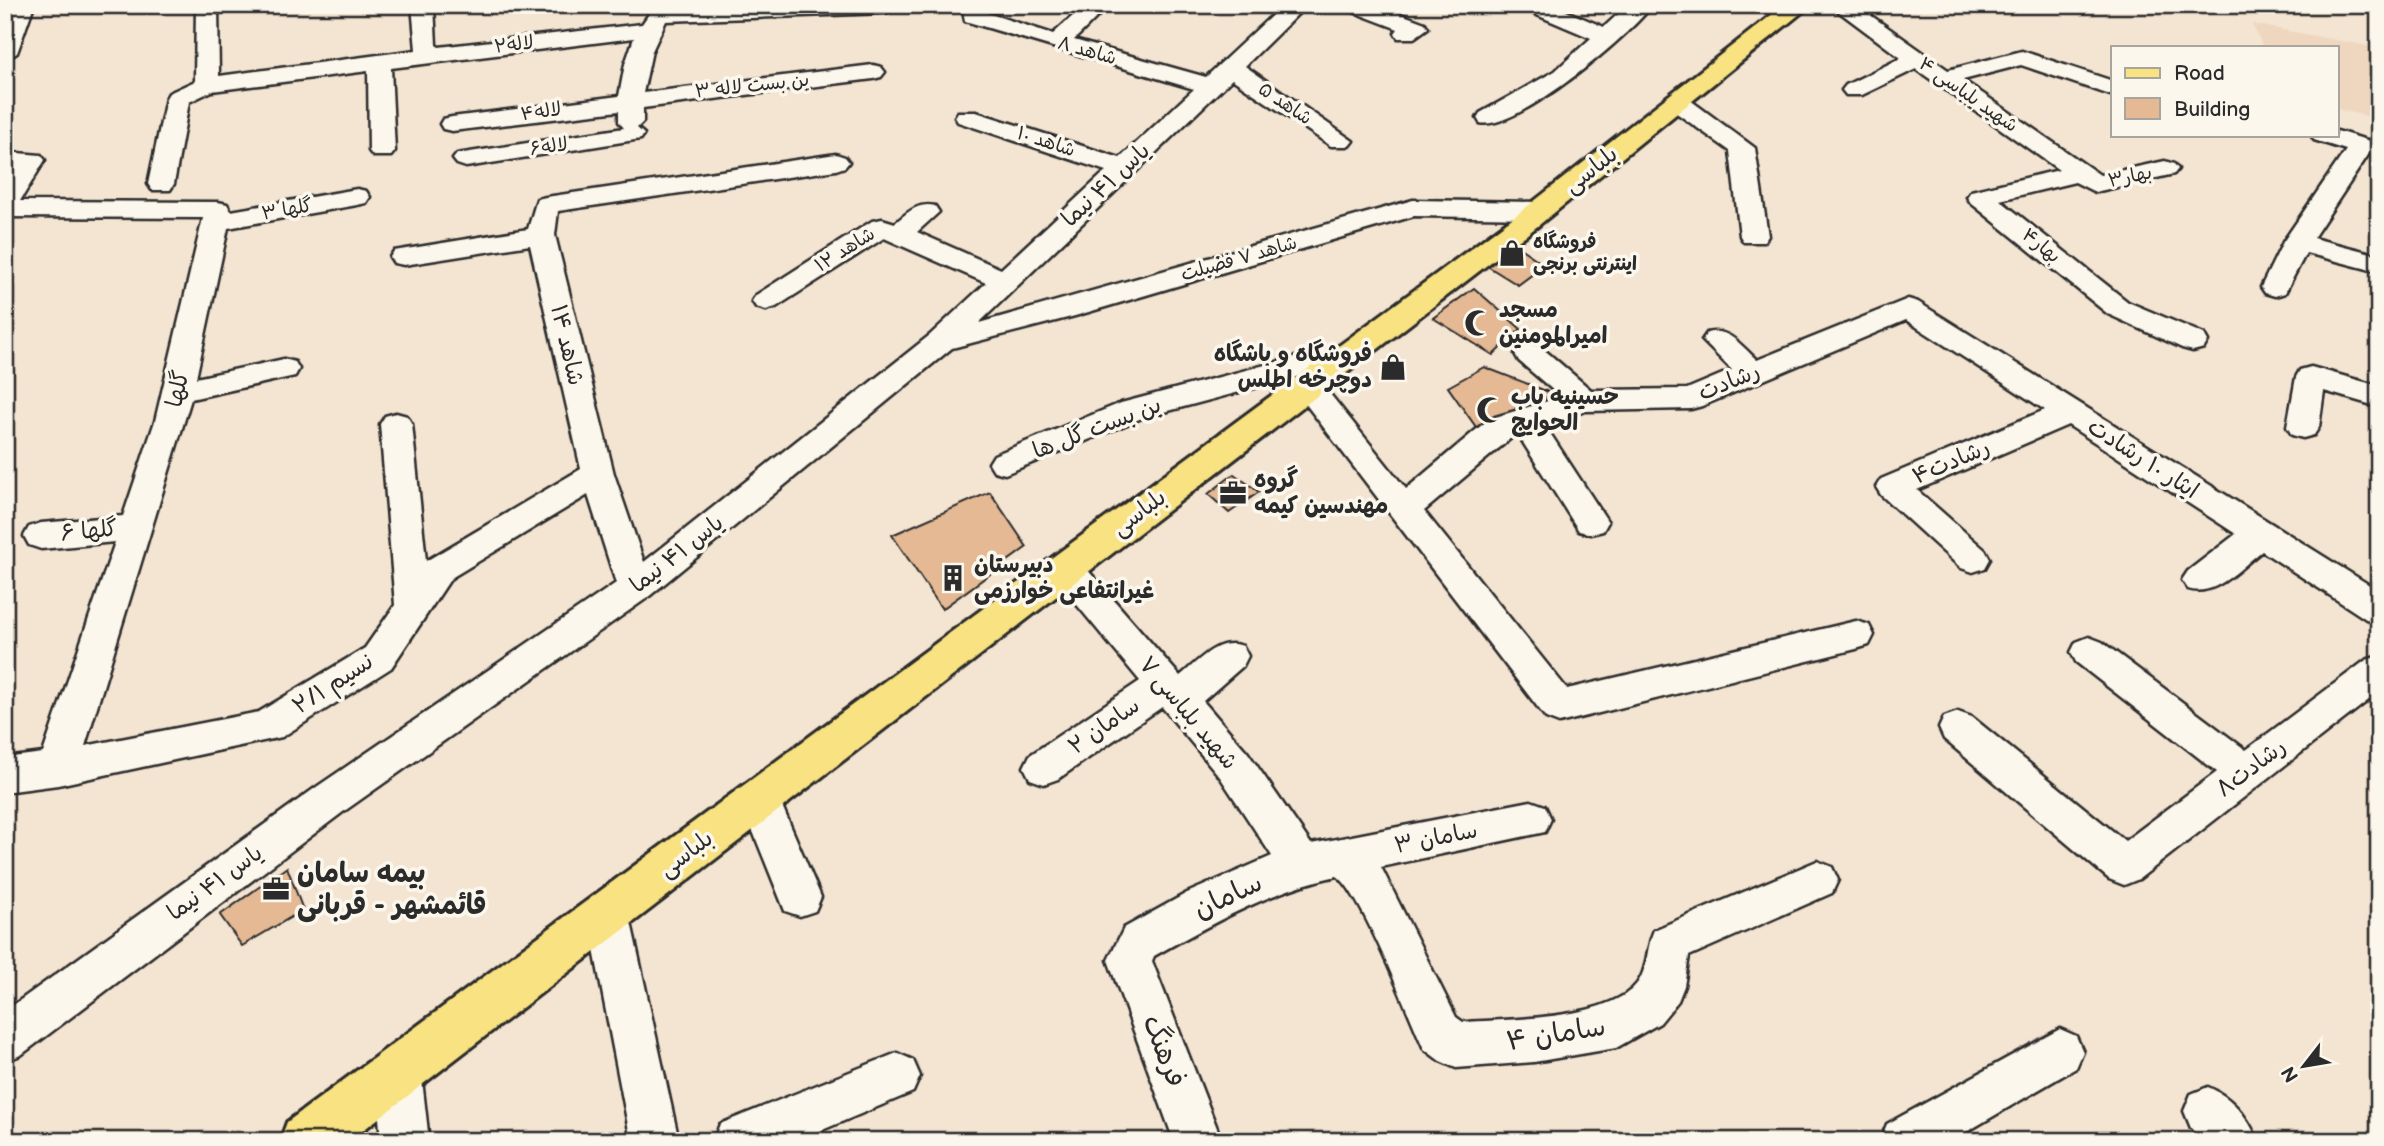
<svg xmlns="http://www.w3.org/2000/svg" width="2384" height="1146" font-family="'Balsamiq Sans','Playpen Sans Arabic',sans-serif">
<rect width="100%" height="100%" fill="#f4e4d2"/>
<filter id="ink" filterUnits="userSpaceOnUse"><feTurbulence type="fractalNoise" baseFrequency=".0143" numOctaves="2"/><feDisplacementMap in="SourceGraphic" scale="14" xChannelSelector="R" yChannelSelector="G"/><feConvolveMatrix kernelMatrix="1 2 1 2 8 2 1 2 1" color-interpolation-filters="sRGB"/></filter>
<g filter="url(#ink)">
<!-- built -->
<path fill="#efd7bf" d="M2252,24l127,24v71l-42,-10v-62h-74z"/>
<!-- building -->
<path fill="#e4b994" stroke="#2b2b2b" stroke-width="2" d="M1511,242l34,23 -27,20 -34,-21z
M1474,288l47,41 -28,26 -60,-37z
M1484,367l70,27 -78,33 -28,-40z
M1234,474l25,18 -30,21 -21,-19z
M990,492l37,55 -85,62 -50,-74z
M287,867l16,43 -61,36 -22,-31z"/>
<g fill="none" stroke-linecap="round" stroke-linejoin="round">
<defs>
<path id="minor" d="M12,5h22l-17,48 -12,7v-38z
M196,5h22l1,71 197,-26 -4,-45h22l2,40 3,2 203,-23 11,-16 8,-2h236l-11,7 -220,8 -14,30 -9,42 230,-28 8,2 4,5 -4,5 -8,2 -230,29v14l-6,6 7,6 -3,5 -175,28 -9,-3 -4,-5 4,-5 167,-26 -5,-6v-11l-167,20 -9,-2 -3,-5 3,-5 9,-2 167,-21 6,-32 9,-26 -243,30 4,83 -4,5h-18l-4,-5 -1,-80 -156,20 -23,11 -15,82 -4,6h-18l-4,-6 18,-86 3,-5 26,-12z
M962,5h22v7l69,22 32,-29h24l-35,35 132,37 77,-72h24l-62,61 108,75 -4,5h-18l-99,-67 -253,244 434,-123 127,2 9,2 4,6 -4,6 -9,2 -126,-2 -339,100 -123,32 -305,250 -304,214 -322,243 -16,6v-50l310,-223 301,-205 -28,-88 -137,83 -60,90 -109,69 -224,48 -53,7v-34l38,-5 72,-211 -74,7 -12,-4 -5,-9 5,-9 12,-4 82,-7 32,-95 48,-203 -198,-1v-35l9,-14h-9v-16l36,3 4,5 -25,41 198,1 9,2 4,7 126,-22 9,2 4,6 -4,6 -9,2 -129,23 -32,150 88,-19 11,3 4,7 -4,7 -104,23 -106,347 174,-34 106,-64 30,-43 -15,-181 5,-8 11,-3 11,3 5,8 14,137 155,-92 -51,-224 -126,20 -10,-2 -4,-6 4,-6 134,-22 9,-30 9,-2 290,-43 9,3 4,5 -4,5 -9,3 -278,41 -3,24 59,239 30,88 286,-227 56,-52 -102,-45 -108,69 -10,3 -10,-3 -4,-6 4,-6 116,-74 10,-2 13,4c13,-11 23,-21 40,-17l4,6 -22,20 84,37 105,-98 -148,-49 -3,-5 3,-5h18l144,46 74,-69 -229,-68z
M1345,5h32l48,18 3,5 -14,10h-16l-3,-5 3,-4 -50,-19z
M1522,5h30l52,22 24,-22h24c-21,30 -137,127 -172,118l-3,-5 3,-5 75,-42 36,-33 -66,-28z
M1830,5h26l92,65 74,-19 91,30v15l-92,-31 -58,15 137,95 65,-14 9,3 4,5 -4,5 -79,18 -20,-10 -75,18 128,102 76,32 4,7 -4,7 -11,3 -11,-3 -74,-34 -137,-111 -4,-6 4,-6 88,-21 -143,-101 -54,26h-16l-4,-5 4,-5 55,-27z
M1677,95l9,2 69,51 13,88 -4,6h-20l-4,-6 -10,-85 -62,-44 -3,-5 3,-5z
M2337,131l33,10 4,5 -61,92 66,17v17l-73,-19 -21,40 -10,3 -10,-3 -4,-6 22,-45 63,-92 -32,-10 -3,-5h26z
M1908,299l10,3 461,289v32l-13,-4 -104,-68c-21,16 -47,47 -74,38l-6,-9 6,-9 48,-37 -168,-109 -151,65 68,60 5,9 -5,9 -12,4 -12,-4 -80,-73 -5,-8 5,-8 164,-69 -139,-90 -204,86 -11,3 -106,2 -41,13 64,98 -5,9 -12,3 -12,-3 -62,-98 -93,78 143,178 289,-68 13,4 5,10 -5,10 -13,4 -297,74 -13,-5 -254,-332 4,-7 11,-3 11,3 88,110 83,-70 72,-22 -42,-36 -4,-7 4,-7 11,-3 11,3 50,43 96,-1 45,-19 -30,-30 5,-7c22,-6 34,13 50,27z
M1352,342l11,3 4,7 -4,7 -221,59 -137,56 -11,-3 -5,-8 5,-8 127,-52z
M2311,367l68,19v21l-55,-16 -5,36 -5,8 -11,3 -11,-3 -5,-8 9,-50 4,-7z
M1066,555l12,4 102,117c20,-16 37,-39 63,-30l5,10 -5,10 -40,35 45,52 63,91 220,-43 14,5 6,13 -6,13 -164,35 75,150 7,5c43,-3 157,-1 178,-45 7,-14 6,-32 13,-47l163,-69 15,6 6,13 -6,13 -143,63 -5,30 -6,15 -18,22 -44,25 -82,14 -78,6 -16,-7 -16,-12c-15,-32 -63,-158 -87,-173 -66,14 -124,47 -183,80l-2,5 70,180h-48l-66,-181 16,-32 63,-35 85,-37 -52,-79 -58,-70 -104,72 -14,5 -14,-5 -6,-12 6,-12 110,-74 -86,-104 -5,-9 5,-9z
M2089,637l13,5 144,108 120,-90 13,-4v36l-240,187 -15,6 -15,-6 -165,-140 -5,-11 5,-11 14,-5 14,5 153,124 92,-69 -141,-110 -5,-10 5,-10z
M760,782l14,5 47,110 -6,14 -15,5 -15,-5 -45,-112 6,-12z
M608,893l15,6 6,14 50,228h-48l-44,-228 6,-14z
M2060,1029l16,7 7,16 -7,16 -125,73h-71l7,-17z
M398,1048l16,7 7,16 8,70h-48l-6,-70 7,-16z
M897,1053l16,7 7,16 -7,16 -117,49h-83l7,-17z
M2208,1087c24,10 40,30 50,54h-56l-11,-13 -7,-17 7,-17z"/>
<path id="major" d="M1784,5h27l-272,220 -1190,916h-69l7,-19 1232,-909z"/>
</defs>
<!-- minor casing -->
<use href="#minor" stroke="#2b2b2b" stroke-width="5"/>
<!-- major casing -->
<use href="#major" stroke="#2b2b2b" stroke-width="6"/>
<!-- minor -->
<use href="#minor" fill="#fbf7ec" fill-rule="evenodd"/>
<!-- major -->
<use href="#major" fill="#f8e281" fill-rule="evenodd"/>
</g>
</g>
<!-- icons -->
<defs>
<symbol id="shop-bare" viewBox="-9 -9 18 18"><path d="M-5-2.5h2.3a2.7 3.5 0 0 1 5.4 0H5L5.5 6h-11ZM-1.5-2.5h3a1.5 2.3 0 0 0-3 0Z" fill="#2b2b2b" stroke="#fbf7ec" stroke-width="2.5" paint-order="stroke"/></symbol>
<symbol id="mosque-bare" viewBox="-9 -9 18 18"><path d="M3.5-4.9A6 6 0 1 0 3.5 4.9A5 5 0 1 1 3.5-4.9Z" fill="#2b2b2b" stroke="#fbf7ec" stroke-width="2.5" paint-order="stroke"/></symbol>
<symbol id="office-bare" viewBox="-9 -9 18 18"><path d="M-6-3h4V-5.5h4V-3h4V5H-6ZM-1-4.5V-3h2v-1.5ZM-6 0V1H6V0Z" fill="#2b2b2b" stroke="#fbf7ec" stroke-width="2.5" paint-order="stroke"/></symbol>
<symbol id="building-bare" viewBox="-9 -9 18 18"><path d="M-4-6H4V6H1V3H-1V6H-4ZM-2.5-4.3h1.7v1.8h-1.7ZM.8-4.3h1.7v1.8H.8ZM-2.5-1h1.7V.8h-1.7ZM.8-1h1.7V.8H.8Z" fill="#2b2b2b" stroke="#fbf7ec" stroke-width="2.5" paint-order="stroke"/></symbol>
</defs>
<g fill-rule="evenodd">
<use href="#shop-bare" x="1493" y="234" width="38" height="38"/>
<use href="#mosque-bare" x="1459" y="304" width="38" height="38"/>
<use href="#shop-bare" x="1374" y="348" width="38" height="38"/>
<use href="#mosque-bare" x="1471" y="391" width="38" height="38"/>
<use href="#office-bare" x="1214" y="474" width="38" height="38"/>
<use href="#building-bare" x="934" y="559" width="38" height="38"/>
<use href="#office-bare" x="257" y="870" width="38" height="38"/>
</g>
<g text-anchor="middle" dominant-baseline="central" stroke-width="7" stroke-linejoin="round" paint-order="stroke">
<!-- far-street labels -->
<g font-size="19" fill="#2b2b2b" stroke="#fbf7ec">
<text transform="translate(514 45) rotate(-7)">لاله۲</text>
<text transform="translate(1087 51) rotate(16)">شاهد ۸</text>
<text transform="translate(752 86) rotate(-6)">بن بست لاله ۳</text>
<text transform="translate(1968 95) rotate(35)">شهید بلباسی ۴</text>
<text transform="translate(1285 104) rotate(34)">شاهد ۵</text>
<text transform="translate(541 112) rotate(-8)">لاله۴</text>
<text transform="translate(1046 142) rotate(18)">شاهد ۱۰</text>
<text transform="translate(549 147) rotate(-8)">لاله۶</text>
<text transform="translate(2130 177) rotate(-12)">بهار۳</text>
<text transform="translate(287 210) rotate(-10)">گلها ۳</text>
<text transform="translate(2041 246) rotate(39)">بهار۴</text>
<text transform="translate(845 250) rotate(-32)">شاهد ۱۲</text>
<text transform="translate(1239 259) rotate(-16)">شاهد ۷ فضیلت</text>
</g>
<!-- far-poi labels -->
<g font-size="19" font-weight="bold" fill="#2b2b2b" stroke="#fbf7ec" text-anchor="start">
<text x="1533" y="242">فروشگاه<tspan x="1533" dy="22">اینترنتی برنجی</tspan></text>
</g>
<!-- street labels -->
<g font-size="23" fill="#2b2b2b" stroke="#fbf7ec">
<text transform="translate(1591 170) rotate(-38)">بلباسی</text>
<text transform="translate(1106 185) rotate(-43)">یاس ۴۱ نیما</text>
<text transform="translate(567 345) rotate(77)">شاهد ۱۴</text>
<text transform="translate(1729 382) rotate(-22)">رشادت</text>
<text transform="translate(178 389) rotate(-77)">گلها</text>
<text transform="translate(1097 428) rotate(-21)">بن بست گل ها</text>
<text transform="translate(2143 459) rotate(33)">ایثار ۱۰ رشادت</text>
<text transform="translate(1951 462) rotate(-23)">رشادت۴</text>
<text transform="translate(1139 513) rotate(-37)">بلباسی</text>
<text transform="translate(89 531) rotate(-5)">گلها ۶</text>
<text transform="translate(677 554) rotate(-38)">یاس ۴۱ نیما</text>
<text transform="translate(333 684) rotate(-33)">نسیم ۲/۱</text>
<text transform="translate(1188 713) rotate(50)">شهید بلباسی ۷</text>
<text transform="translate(1104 726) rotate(-35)">سامان ۲</text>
<text transform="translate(2251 768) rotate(-37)">رشادت۸</text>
<text transform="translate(1436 838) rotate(-11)">سامان ۳</text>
<text transform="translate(686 854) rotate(-37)">بلباسی</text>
<text transform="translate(215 883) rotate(-36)">یاس ۴۱ نیما</text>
</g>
<!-- poi labels -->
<g font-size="23" font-weight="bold" fill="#2b2b2b" stroke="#fbf7ec" text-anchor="start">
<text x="1499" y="310">مسجد<tspan x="1499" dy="26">امیرالمومنین</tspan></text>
<text x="1372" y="354" text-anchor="end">فروشگاه و باشگاه<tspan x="1372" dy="26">دوچرخه اطلس</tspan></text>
<text x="1511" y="397">حسینیه باب<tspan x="1511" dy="26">الحوایج</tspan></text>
<text x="1254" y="480">گروه<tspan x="1254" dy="26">مهندسین کیمه</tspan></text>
<text x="974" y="565">دبیرستان<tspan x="974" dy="26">غیرانتفاعی خوارزمی</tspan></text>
</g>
<!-- near-poi labels -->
<g font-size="28" font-weight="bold" fill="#2b2b2b" stroke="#fbf7ec" text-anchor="start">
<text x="297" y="873">بیمه سامان<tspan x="297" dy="32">قائمشهر - قربانی</tspan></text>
</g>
<!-- near-street labels -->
<g font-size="28" fill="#2b2b2b" stroke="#fbf7ec">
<text transform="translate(1228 896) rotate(-25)">سامان</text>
<text transform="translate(1556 1034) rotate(-9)">سامان ۴</text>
<text transform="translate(1164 1051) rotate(69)">فرهنگ</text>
</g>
</g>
<!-- margin -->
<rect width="2384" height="1146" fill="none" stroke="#fbf7ec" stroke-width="28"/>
<rect x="14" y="14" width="2356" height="1118" fill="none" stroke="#2b2b2b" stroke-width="2.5" filter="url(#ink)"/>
<!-- legend -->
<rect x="2111" y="46" width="228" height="91" fill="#fbf7ec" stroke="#a8a59f" stroke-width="2"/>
<rect x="2125" y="68" width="35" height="10" fill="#f8e281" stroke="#a8a59f" stroke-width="2"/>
<text x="2174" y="80" font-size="21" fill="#2b2b2b">Road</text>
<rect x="2125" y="98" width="35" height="21" fill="#e4b994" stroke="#a8a59f" stroke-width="2"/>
<text x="2174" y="116" font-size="21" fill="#2b2b2b">Building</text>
<!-- north arrow -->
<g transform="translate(2304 1066) rotate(239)" stroke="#fbf7ec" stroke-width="5" paint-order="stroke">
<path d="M0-5L12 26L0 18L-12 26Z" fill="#2b2b2b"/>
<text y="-10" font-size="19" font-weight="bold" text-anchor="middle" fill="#2b2b2b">N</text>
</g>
</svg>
